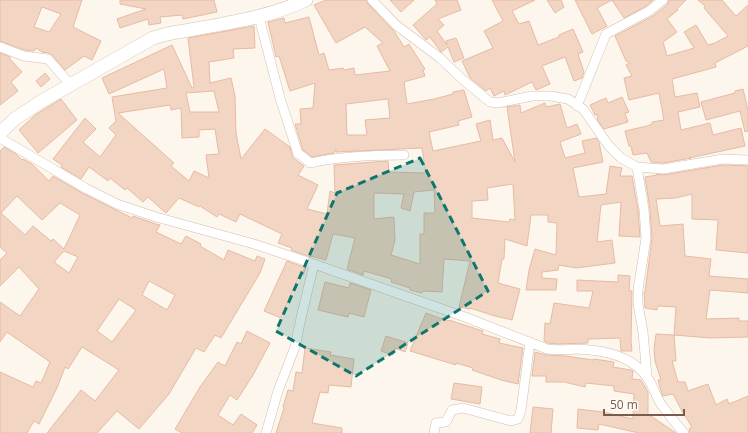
<svg xmlns="http://www.w3.org/2000/svg" width="748" height="433" font-family="'Open Sans',sans-serif">
<rect width="100%" height="100%" fill="#fdf6ec"/>
<!-- building -->
<path fill="#f3d5c3" stroke="#e6bba3" fill-rule="evenodd" d="M0,0h82l-9,27 28,14 -9,19 -8,-4 -19,14 -13,-15 -3,-2 -7,-1 -6,-4 -2,3 -9,-1 -25,-9zM42,7l19,7 -12,18 -15,-5z
M120,0h94l3,12 -34,7 -1,-4 -22,2 1,6 -12,2 -1,-6 -28,9 -3,-9 29,-10 -26,-5z
M326,0h40l2,4 26,27 10,16 5,-3 16,25 -2,1 2,6 -21,6 3,22 27,-5 19,-5v-2l11,-2 8,27 -14,4 1,4 -30,7 4,19 48,-10 -5,-17 14,-4 3,20 9,-2 13,24 -8,-55 13,-2 1,8 24,-10 1,4 14,-3 7,24 10,-4 4,10 -21,8 5,16 20,-5 -3,-12 14,-3 3,4 4,20 -30,6 6,29 27,-3 4,-28 12,2 -2,8h12l6,34 2,27 -21,-1 2,-34 -20,3 -4,37 15,-2 3,23 -39,5 -17,-3 -1,5 -16,2v6l15,1 -1,11h-30l3,-20 6,-21 21,6 1,-32 -9,-1v-7h-17l-4,31 -22,-7 -1,20h-2l-4,24 22,6 -8,31 -17,-4 -25,-8v1l-11,-2 11,-46 -26,-2 -2,33 -19,-1 -1,2 -12,-3v-2l-19,-6 1,-3 -28,-8 -1,4 -16,-6 8,-31 -22,-4 -7,26 -15,-4v1l-20,-7 1,-2 -14,-5 4,-9 -42,-20 -4,8 -17,-8 -2,3 -17,-11 -1,1 -20,-9 -13,15 -18,-16 -5,5 -16,-14 -2,2 -15,-12 -2,3 -19,-14 -8,12 -20,-12 1,-2 -9,-6 32,-41 11,11 -13,13 17,15 16,-22 -7,-7 7,-7 -4,-24 55,-9 -3,-19 -55,25 -7,-16 70,-33 20,43 2,-1 -6,-49 66,-12 1,22 -22,1 1,9 -25,4 1,21 21,-5 4,18 1,37 5,26 24,-30 25,18 3,11 11,8 -6,9 20,10 -11,24 20,5 3,-23 5,2 -1,-28 54,-4 1,11 37,1 -4,-25 -86,4v-3l-2,4 -22,4 -9,-7 -8,-26h6l-1,-15 13,-1 2,-25 -25,8 -11,-35 -3,1 -8,-35 16,-4 1,5 24,-6 10,38 5,-2 5,17 14,-2 1,2 10,-2 1,7 35,-4 -13,-25 6,-3 -18,-16 -29,16 -22,-38zM214,91l5,21h-29l-4,-19zM388,99l2,19 -25,2 2,15h-20l-1,-31zM170,105l1,5 10,-2 1,30 17,-1v-7l16,-1 4,25 -13,1 3,23 -15,-7 -5,10 -18,-15 3,-3 -56,-50zM513,184l2,36 -5,-1 -1,3 -37,-4v-17l16,-1 -1,-12zM434,190l1,23h-11v21h-4v30l-29,-9 4,-15 -1,-23 -20,2v-26l30,1 -3,14 9,3 4,-19z
M390,0h24l-13,12z
M435,0h22l4,10 -23,9 6,6 -7,6 10,14 -1,-4 10,-3 8,20 -10,4 -6,-15 -7,5 -11,-15 -4,3 -13,-15 24,-21z
M492,0h43l-23,11 7,13 10,-3 9,24 21,-8v-2l14,-6 10,23 -5,2 6,18 -2,6 -8,3 -9,-24 -23,9 8,18 -14,6 -4,-8 -27,13 -1,-4 -10,5 -4,-8 -4,3 -16,-13 -8,-17 31,-13 -9,-17 19,-10z
M547,0h14l3,7 -9,6z
M575,0h37l-15,8 10,18 -15,8z
M612,0h41l-7,6 -22,12z
M669,0h17l-9,9 1,1 -11,9 10,13 -14,10 4,14 27,-8 -10,-16 12,-7 12,20 7,-2 13,-7 -24,-28 1,-2 -7,-6h24l14,16 12,-11v41l-33,17 1,4 -44,12 3,18 22,-4 3,14 -22,5 3,18 29,-7 3,12 28,-7 4,18 -56,12h2l-28,5 -12,-1 -4,-9 -14,2 -2,-9h-2l-4,-15 22,-5 5,-2v-2l12,-2 -5,-27 -30,7 -5,-22 8,-2 -6,-11 3,-2 -1,-2h-2l-11,-25 38,-20 14,-11z
M0,53l10,4v2l12,13 -11,10 7,9 -18,14z
M45,73l5,6 -9,8 -5,-6z
M743,89l5,21v21l-3,1 -5,-21 -34,9 -5,-18 34,-9v-2z
M622,97l7,15 -4,1 3,9 -24,7 -6,-8 -1,-7 -2,1 -5,-10 16,-7 2,5z
M61,99l16,21 -39,33 -19,-23 16,-15z
M4,147l12,7 6,6 1,-1 9,5 17,17 4,-5 31,18 48,24 1,-2 23,8 4,1 -4,7 25,12 5,-8 15,8 -1,2 24,14 4,-10 27,11 2,-5 8,3 -5,14 -39,65 -6,-3 -11,17 -8,-4 -27,46 -30,35 -22,-18 -20,22h-50l34,-43 14,11 24,-31 -37,-23 -14,22 -3,-2 -8,21 -18,36 -5,-3 -7,12h-27v-61l33,15 3,-6 5,2 9,-21 -43,-30 -7,10v-40l20,14 19,-27 -20,-22 -19,19v-26l7,-7 -7,-6v-96zM17,196l25,24 18,-17 20,12 -16,34 -11,-10 -2,2 -18,-15 -8,9 -24,-22zM64,251l14,6 -9,16 -15,-11zM149,281l26,14 -8,15 -25,-15zM119,299l17,11 -24,32 -15,-11z
M723,165l25,1v87l-32,-3 2,-30 -26,-1v-25l-16,4 -20,1 4,27 23,-2 2,32 26,3 -2,17 39,3v14l-38,-3 -4,29 33,-1v3h9v16l-38,1 -36,-3 2,-28 -18,-1 -1,4 -12,-2 -1,-16h1l7,-54 -2,-29 -5,-32 12,-2 -1,-1 8,1z
M287,261l19,7 -3,7 -3,-1 -19,44 -17,-7z
M618,275l12,1 -1,15h3l-1,50 1,10h-11l-1,-13 -32,1v4l-30,1 -10,-1 -4,-2 1,-18 5,1 4,-21 35,5 4,-17h-16v-11l41,2z
M325,282l24,6 1,-5 21,7 -7,27 -15,-4 -1,4 -30,-7z
M426,313l22,8 1,-1 34,11 -1,3 18,5 -1,4 24,5 -5,36 -17,-4 -29,-10 1,-2 -17,-5v2l-46,-14z
M247,331l23,12 -17,32 -16,25 -7,-5 -12,20 15,10 8,-11 16,11 -5,8h-70l-7,-4 25,-42 18,-25 7,4 12,-24 4,2z
M656,334l18,1 2,26h-4l6,21h7l3,9 20,-7 8,21 11,-6 2,5 19,-8v37h-58l-1,-4 3,-2 -9,-14 -10,-19 -10,2 -2,-5 -3,-11h3l-6,-19 -1,-12z
M386,336l22,7 -3,9 -10,-4 -2,7 -12,-4z
M305,348l26,4 -1,3 24,4 -3,28 -22,-2 -1,8 -8,-1 -8,31 30,5v5h-66l8,-25 -1,-1 5,-17 5,1 3,-19 6,1z
M535,352l11,3 20,1 27,4 1,-1 20,3 -1,5 18,3 2,1 -1,8 9,1 7,12v22l28,19h-37l-40,-9 -1,6 -21,-2 1,-19 25,3 30,7 1,-25 -20,-3v-5l-28,-3 -1,4 -21,-5h-18v-6h-14z
M454,383l28,4 -2,17 -29,-5z
M533,407l20,2 -2,24h-21z"/>
<g fill="none" stroke-linecap="round" stroke-linejoin="round">
<defs>
<path id="street" d="M372,0l24,25 44,33 22,21 28,23 8,1 34,-7h19l17,3 15,10 26,37 12,12 16,9 26,2 60,-10 25,1
M259,17l21,81 18,56 4,2 8,7c31,-7 62,-8 94,-8
M0,47l24,9 24,3 22,25
M577,106l29,-72 43,-23 14,-11
M0,138l87,51 30,15 39,13 98,27 60,20 151,53 82,32c15,2 29,-1 43,1 21,2 44,9 57,27 6,8 8,18 14,27 7,10 15,20 23,29
M637,167l7,42 2,29 -8,52v14l5,28 4,45
M266,433l12,-42 17,-44 6,-29 13,-54
M434,433l2,-10 10,-1 6,-12 11,-2 48,13 7,-2 3,-9 9,-68"/>
<path id="secondary" d="M0,133l16,-15 26,-17 111,-63 14,-4c47,-9 96,-14 139,-34"/>
</defs>
<!-- street casing -->
<use href="#street" stroke="#d1beb0" stroke-width="10"/>
<!-- secondary casing -->
<use href="#secondary" stroke="#d6c0b0" stroke-width="14"/>
<!-- street -->
<use href="#street" stroke="#fff" stroke-width="9"/>
<!-- secondary -->
<use href="#secondary" stroke="#fff" stroke-width="13"/>
</g>
<!-- marked area -->
<path fill="#0f766e" fill-opacity="0.2" stroke="#0f766e" stroke-width="3" stroke-dasharray="8 5" stroke-linejoin="round" d="M420,158l68,133 -132,85 -80,-45 61,-138z"/>
<!-- scale -->
<path d="M604 409v6h80v-6" fill="none" stroke="#7a5c4d" stroke-width="2"/>
<text x="610" y="409" font-size="12" fill="#7a5c4d" stroke="#fffaf3" stroke-width="3" paint-order="stroke">50 m</text>
</svg>
